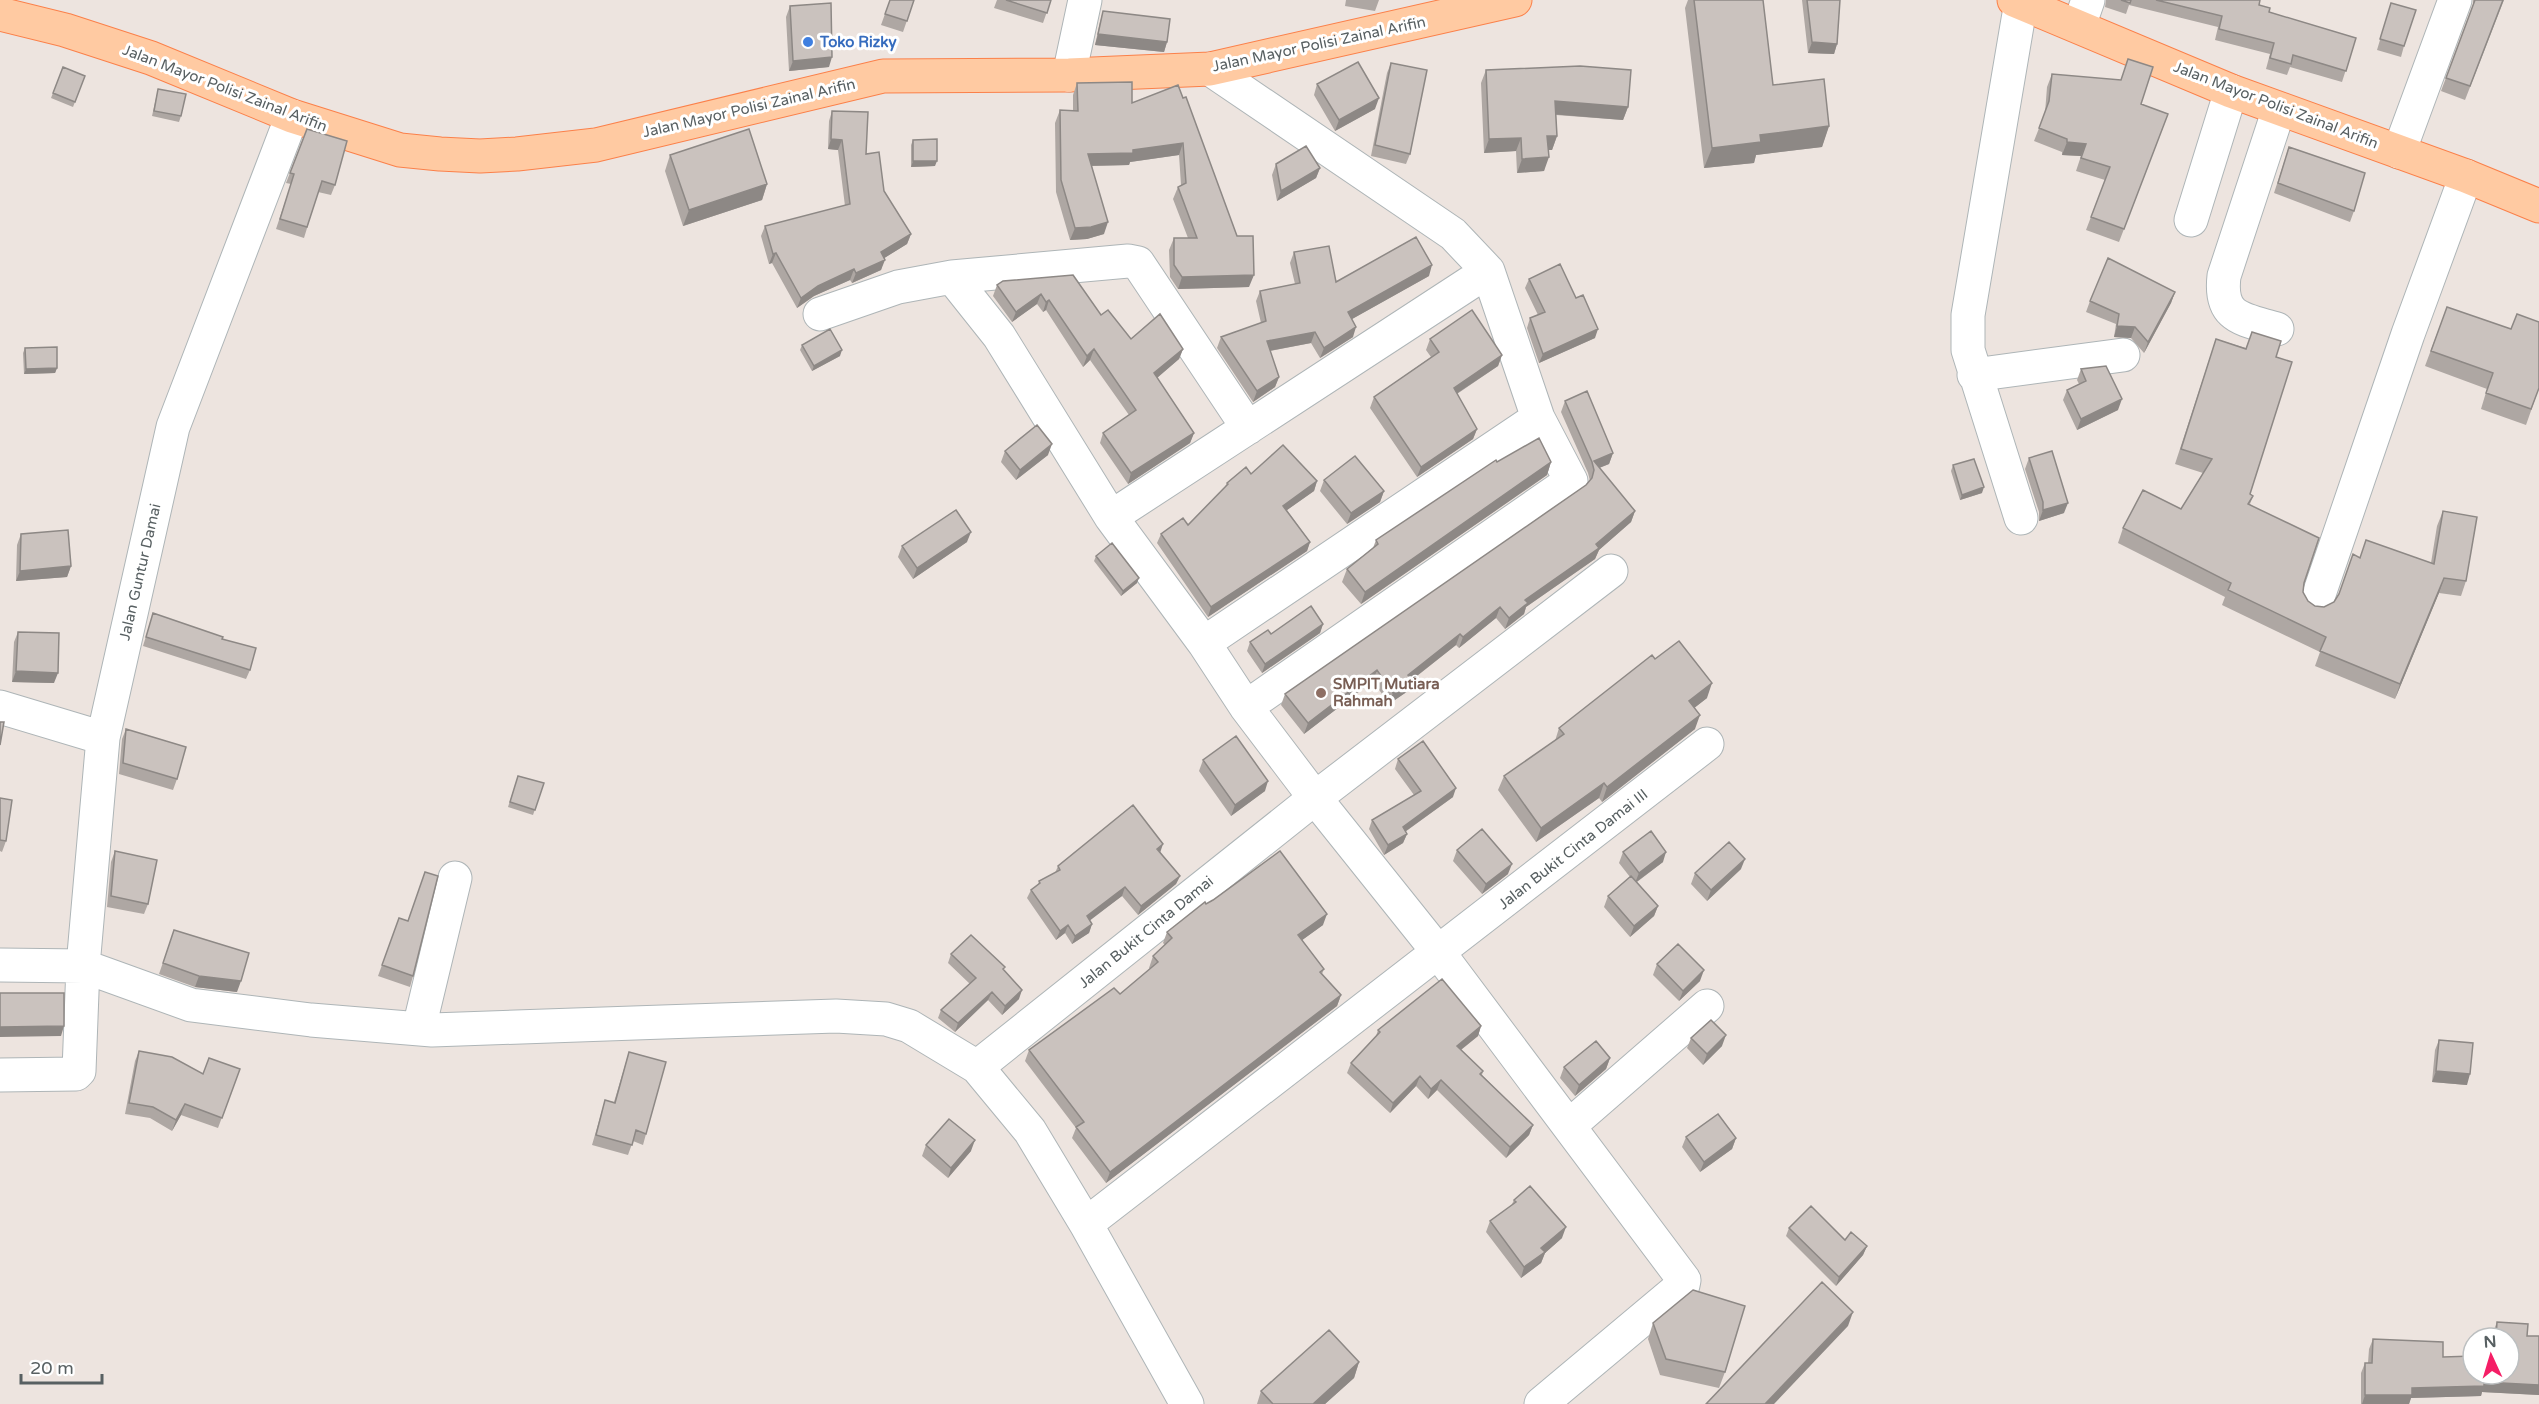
<svg xmlns="http://www.w3.org/2000/svg" width="2539" height="1404" font-family="'Varela Round',sans-serif">
<rect width="100%" height="100%" fill="#ede4df"/>
<g fill="none" stroke-linecap="round" stroke-linejoin="round">
<defs>
<path id="minor" d="M2021,2l-53,313v35l53,168
M2079,26l9,-26
M1210,69l243,165 35,37 -377,246 93,126 42,64 69,91 124,155 245,327 -1,5 -142,119
M1069,75l16,-75
M2399,152l56,-152
M2191,220l40,-129
M952,277l47,59 112,181
M820,314l78,-27 54,-10 176,-16 10,2 110,165
M2277,329c-34,-10 -58,-10 -53,-53l55,-167
M1974,375l149,-20
M2316,603l92,-269 58,-158
M1204,643l334,-225
M0,707l103,31
M1246,707l325,-226 -33,-63 -50,-147
M0,965l83,1 20,-228 70,-311 119,-311
M419,1028l36,-150
M977,1067l338,-269 296,-227
M0,1075l76,-1 3,-3 4,-105 108,39 120,15 121,10 404,-14 50,3 23,7 68,41 53,64 56,93 101,180
M1569,1126l138,-120
M1086,1224l621,-480"/>
<path id="major" d="M2014,0l217,91 235,85 73,30
M0,14l65,16 86,28 141,58 108,34 40,4 40,2 37,-2 79,-9 287,-69 186,-1 141,-6 305,-69"/>
</defs>
<!-- minor casing -->
<use href="#minor" stroke="#aeb5b7" stroke-width="35"/>
<!-- major casing -->
<use href="#major" stroke="#fb804a" stroke-width="35"/>
<!-- minor -->
<use href="#minor" stroke="#fff" stroke-width="33"/>
<!-- major -->
<use href="#major" stroke="#ffcaa2" stroke-width="33"/>
</g>
<!-- wall -->
<path fill="#aea7a3" d="M890,0h24l-11,32 -22,-7z
M997,0h54l-8,23 -49,-15z
M1346,0h33l-4,11 -30,-5z
M1688,0h75l10,85 56,41 -7,21 -66,8 -2,8 -50,5 -19,-160z
M1802,0h38l-3,44 -3,10 -26,-1z
M2106,0h154l-1,5 10,7 87,26 -14,44 -52,-15 -3,8 -21,-6 4,-15 -55,-14 3,-13 -89,-22 -3,9 -21,-7z
M2473,0h31l-39,100 -24,-9 32,-85z
M2391,3l13,43 -3,11 -24,-7z
M790,6l39,61 -40,4 -3,-54z
M1103,11l64,31 -3,10 -69,-7 5,-23z
M1391,63l19,91 -4,10 -35,-8 16,-83z
M63,67l22,9 -12,31 -22,-9z
M1486,70l142,37 -5,13 -67,-5 1,21 -5,14h-4l-4,21 -27,2 -1,-22 -32,2 -3,-70z
M2052,74l89,30 27,10 -49,128 -33,-12 19,-50 -29,-9 5,-15 -19,-1v-3l-28,-11 11,-28 2,-26z
M1077,83l55,20 46,-18 71,202 -71,2 -8,-12 -1,-27 5,-12h14l-15,-39 5,-12 3,-2 -2,-30 -49,7 -1,3 -37,1 12,68 -17,5 -17,1 -14,-48 -1,-69 5,-13 13,1v-16z
M1317,84l58,25 -40,22 -21,-36z
M158,89l23,27 -2,6 -27,-6z
M832,111l34,43 18,37 27,43 -4,10 -23,14 -3,12 -29,13 -2,-3 -36,16 -17,12 -25,-45 -3,1 -8,-28 4,-10 80,-20 -7,-56 -10,-1 1,-28z
M307,129l28,56 -4,10 -13,-3 -14,46 -28,-9 15,-45 -5,-1z
M913,140l22,26 -24,1v-22z
M2289,147l65,64 -4,11 -76,-29z
M670,155l97,29 -5,16 -79,26 -18,-55z
M1276,164l44,4 -4,10 -39,23 -5,-26z
M1294,252l42,30 93,-6 -77,43 1,18 -33,21 -9,-15 -41,8 9,26 -4,10 -22,15 -36,-54 4,-11 40,-14 -5,-22 4,-10 35,-7 -5,-21z
M1529,279l66,59 -56,25 -12,-35 3,-10 8,-3 -13,-27z
M1003,281l98,34 30,24 52,10 -4,10 -22,19 37,55 -4,10 -62,41 -28,-41 3,-10 26,-18 -39,-55 -7,7 -37,-57 -3,2 -6,-8 -25,18 -19,-26 4,-11z
M2175,292l-4,11 -27,50 -13,-15 -17,-1 2,-13 -30,-12 4,-11z
M2447,307l92,81 -13,37 -45,-16 6,-20 -62,-23z
M2252,332l24,25 -26,137 3,2 -3,8 54,79 -1,9 5,9 7,5 9,1 10,-5 26,-44 71,5 6,-37 6,-15 23,70 -5,15 -22,-3 -44,106 -80,-33 5,-14 -98,-47 3,-8 -107,-54 5,-15 58,-19 22,-36 -28,-9 41,-125 30,9z
M1430,339l72,16 -4,11 -41,28 20,35 -4,10 -56,38 -47,-69 4,-11 57,-40 -5,-7z
M802,345l38,11 -28,15 -12,-21z
M25,348l32,20 -2,5 -31,1 -1,-21z
M2081,369l37,41 -41,20 -14,-30 4,-10 12,-6 -2,-4z
M1565,401l48,52 -4,11 -10,4 36,43 -4,11 -32,28 -4,9 -69,48 -2,7 -19,15 -9,-11 -37,30 -3,-3 -44,35 -4,11 -19,13 -16,-23 -69,53 -23,-29 4,-11 301,-209 4,-4 -2,-8 -27,-61z
M1005,451l43,4 -32,25 -15,-18z
M2029,458l35,55 -25,8v-9l-14,-43z
M1551,462l-4,13 -186,129 -19,-22 5,-13 26,-21 3,-8z
M1953,465l29,28 -22,7 -9,-29z
M1251,474l66,7 -3,10 -27,19 23,32 -3,9 -99,66 -51,-74 4,-9 27,-9 37,-38 2,-4z
M1324,480l60,11 -4,11 -33,22 -27,-33z
M21,534l50,32 -4,11 -51,4 1,-36z
M967,542l-54,37 -15,-22 4,-11z
M1096,556l41,27 -16,13 -27,-35z
M153,613l69,26 28,31 -4,9 -103,-33z
M1323,624l-3,9 -58,40 -15,-22 3,-9z
M18,632l36,51 -42,-1 2,-40z
M1655,659l52,39 -13,10 1,21 -93,73 -3,-4 -63,44 -38,-52 6,-14 51,-35 4,-13z
M126,729l51,50 -4,11 -54,-16 3,-35z
M1398,759l55,38 -48,35 2,2 -4,9 -19,12 -15,-26 3,-9 42,-25 -19,-26z
M1203,760l62,31 -34,25 -32,-45z
M518,776l26,7 -11,32 -25,-8z
M0,798l6,43 -4,11 -2,-1z
M1457,850l51,24 -26,20 -29,-33z
M115,851l33,53 -4,10 -37,-7 4,-45z
M1160,852l20,24 -4,8 -38,31 -16,-19 -33,24 3,4 -3,9 -17,11 -7,-11 -9,7 -29,-42 4,-8 7,-5 1,-4 16,-8 3,-7z
M1623,852l40,10 -26,20 21,24 -4,10 -24,21 -26,-30 4,-11 22,-19 -11,-14z
M1741,869l-34,32 -16,-17 4,-11z
M1206,904l117,21 -21,15 22,29 -2,5 19,21 -4,11 -231,177 -34,-45 4,-10 -51,-67 4,-11 91,-56 30,-25 -1,-1 4,-12 12,-11 -2,-2 4,-11z
M399,918l14,58 -3,11 -32,-11z
M174,930l63,62 -42,-5 -36,-13z
M951,954l52,16 16,29 -17,16 -14,-15 -33,32 -17,-14 3,-8 29,-26 -22,-21z
M1657,964l43,17 -21,20 -26,-26z
M1481,1026l-3,10 -17,14 22,21 -1,4 51,50 -4,10 -23,23 -69,-68 -9,9 -12,-13 -26,27 -43,-40 4,-10 25,-27 2,-6z
M1691,1038l31,8 -19,19 -16,-17z
M2439,1040l28,45 -35,-3 3,-32z
M139,1051l64,23 37,-5 -22,59 -37,-13 -9,16 -22,-13 -25,-4 10,-53z
M629,1052l17,82 -3,11 -10,-4 -5,14 -36,-10 13,-45 9,2z
M1610,1058l-4,11 -31,27 -15,-18 4,-11z
M1686,1137l50,1 -4,11 -32,23 -18,-25z
M926,1145l45,6 -23,27 -26,-22z
M1514,1200l48,38 -17,15 -4,10 -20,15 -35,-46 4,-11 21,-15z
M1789,1228l56,12 22,6 -4,9 -27,31 -50,-50z
M2497,1322l30,14h12v59l-57,-3 -1,4 -70,2 -2,6h-48v-31l4,-10h3l1,-14 4,-10 136,35v-36h-16v-6z
M1653,1323l72,49 -6,16 -59,-13 -12,-36z
M1359,1362l-5,16 -29,26h-68l4,-13z"/>
<!-- shaded-wall -->
<path fill="#8d8885" d="M1098,34l69,8 -3,10 -69,-7z
M1812,42l25,2 -3,10 -26,-1z
M832,57l-3,10 -40,4 4,-10z
M1379,98l-4,11 -40,22 4,-11z
M1555,101l73,6 -5,13 -73,-6z
M1829,126l-7,21 -66,8 -2,8 -50,5 8,-20 48,-13z
M1547,136h10l-5,14h-10z
M1521,138l-5,13 -32,2 5,-14z
M831,139l11,1 -4,10 -10,-1z
M2067,142l19,2 -5,12 -19,-1z
M1183,143l-4,12 -49,7 -1,3 -45,1 4,-12 45,-4z
M1549,157l-5,14 -27,2 5,-14z
M913,161h24l-2,5 -24,1z
M1320,168l-4,10 -39,23 4,-10z
M767,184l-5,16 -79,26 6,-16z
M1108,222l-4,12 -17,5 -17,1 5,-12z
M911,234l-4,10 -29,18 3,-10z
M776,253l-4,10 -3,1 4,-10z
M885,260l-4,10 -29,13 4,-10z
M1432,265l-3,11 -84,47 3,-11z
M854,269l-4,11 -36,16 -17,12 4,-10 17,-12z
M1254,275l-5,12 -71,2 4,-12z
M2175,292l-4,11 -27,50 4,-11z
M1041,294l-4,10 -25,18 4,-10z
M1049,300l-3,10 -3,2 3,-10z
M2117,326l18,1 -4,11 -17,-1z
M1356,327l-3,10 -33,21 4,-10z
M1598,329l-3,9 -56,25 4,-9z
M1315,332l-4,11 -47,9 3,-11z
M1094,349l-4,11 -7,7 4,-11z
M1183,349l-4,10 -28,24 3,-10z
M842,350l-2,6 -28,15 2,-5z
M1502,355l-4,11 -48,32 4,-10z
M57,368l-2,5 -31,1 2,-5z
M1279,377l-4,10 -22,15 4,-11z
M2122,399l-4,11 -41,20 4,-11z
M1477,429l-4,10 -56,38 4,-10z
M1194,433l-4,10 -62,41 3,-11z
M1052,444l-4,11 -32,25 4,-10z
M1613,453l-4,11 -15,6v-9z
M1551,462l-4,13 -186,129 4,-12z
M1317,481l-3,10 -34,24 3,-9z
M1984,487l-2,6 -22,7 2,-5z
M1384,491l-4,11 -33,22 4,-11z
M2068,503l-4,10 -25,8 4,-11z
M1635,511l-4,11 -32,28 -4,9 -69,48 -2,7 -19,15 4,-11 16,-18 71,-56z
M971,532l-4,10 -54,37 4,-11z
M1310,542l-3,9 -99,66 3,-10z
M71,566l-4,11 -51,4 4,-10z
M1139,578l-2,5 -16,13 2,-5z
M2444,578l-5,15 -44,106 5,-15z
M1500,607l-4,11 -37,30 4,-11z
M1323,624l-3,9 -58,40 3,-9z
M1460,634l-4,11 -47,37 3,-2 -4,11 -19,13 4,-11 15,-18z
M1377,670l-4,11 -69,53 4,-11z
M16,671l42,2 -4,10 -42,-1z
M1712,683l-5,15 -23,18 5,-15z
M1700,715l-5,14 -93,73 5,-15z
M1268,781l-3,10 -34,25 4,-11z
M1604,783l-5,15 -63,44 5,-14z
M1456,788l-3,9 -54,39 4,-9z
M1407,834l-4,9 -19,12 4,-10z
M1163,844l-3,9 -3,-4z
M1666,852l-3,10 -28,21 4,-10z
M1745,859l-4,10 -34,32 4,-11z
M1512,864l-4,10 -26,20 4,-10z
M1180,876l-4,8 -38,31 3,-9z
M1125,887l-3,9 -38,29 3,-9z
M1658,906l-4,10 -24,21 4,-11z
M1327,914l-4,11 -29,21 4,-11z
M1092,924l-3,9 -17,11 3,-8z
M1068,925l-3,8 -9,7 4,-9z
M1704,970l-4,11 -21,20 4,-10z
M199,976l42,5 -4,11 -42,-5z
M1022,990l-3,9 -17,16 3,-9z
M992,992l-4,8 -33,32 3,-9z
M1341,995l-4,11 -231,177 4,-11z
M64,1026l-3,10 -61,1v-10z
M1481,1026l-3,10 -25,20 4,-10z
M1726,1035l-4,11 -19,19 4,-11z
M1610,1058l-4,11 -31,27 4,-11z
M2436,1071l34,3 -3,11 -35,-3z
M1420,1076l-4,10 -26,27 3,-10z
M1441,1080l-4,10 -9,9 3,-10z
M185,1104l-4,11 -9,16 4,-11z
M1533,1125l-4,10 -23,23 4,-11z
M1736,1138l-4,11 -32,23 4,-10z
M975,1140l-4,11 -23,27 3,-10z
M1566,1227l-4,11 -17,15 -4,10 -20,15 3,-11 17,-19z
M1867,1246l-4,9 -27,31 3,-9z
M1853,1312l-5,14 -74,78h-9z
M1359,1362l-5,16 -29,26h-12z
M2484,1382l55,3v10l-57,-3 -1,4 -70,2 -2,6h-47l3,-9 47,-7z"/>
<!-- building -->
<path fill="#cac2be" stroke="#8d8885" stroke-width="1.5" d="M890,0h24l-7,21 -22,-7z
M1006,0h45l-4,13z
M1694,0h69l10,85 51,-6 5,47 -69,9 1,7 -49,6z
M1807,0h33l-3,44 -25,-2z
M2121,0h10l-1,3z
M2156,0h104l-1,5 11,3 -1,4 87,26 -10,33 -53,-16 -2,9 -21,-6 4,-15 -55,-14 3,-13z
M2475,0h28l-33,86 -24,-8z
M831,3l1,54 -39,4 -3,-55z
M2391,3l25,7 -12,36 -24,-7z
M1103,11l67,8 -3,23 -69,-8z
M2128,59l25,8 -12,37 27,10 -44,115 -33,-12 19,-50 -29,-9 5,-14 -19,-2v-3l-28,-11 10,-27 3,-27 69,6z
M1358,62l21,36 -40,22 -22,-36z
M1391,63l36,7 -17,84 -35,-9z
M1580,66l51,4 -3,37 -73,-6 2,35h-10l2,21 -27,2 -1,-21 -32,1 -3,-69z
M63,67l22,9 -10,26 -22,-9z
M1132,82v21l46,-18 5,13 3,-1 51,139h16l1,39 -72,2 -8,-12v-27h23l-19,-51 8,-4 -3,-40 -50,7v3l-45,1 20,68 -17,5 -16,1 -14,-48 -1,-70 18,1 -1,-28z
M158,89l28,5 -5,22 -27,-5z
M832,111l36,1 -2,42 13,-2 5,39 27,43 -30,18 4,8 -29,13 -2,-4 -36,17 -17,12 -25,-45 -3,1 -8,-28 85,-22 -8,-64 -11,-1z
M307,129l40,12 -12,44 -13,-4 -15,46 -27,-8 14,-45 -4,-1z
M749,129l18,55 -78,26 -19,-55z
M937,139v22h-24v-21z
M1306,146l14,22 -39,23 -5,-27z
M2289,147l76,26 -11,38 -76,-28z
M1416,237l16,28 -84,47 8,15 -32,21 -9,-16 -48,9 12,36 -22,14 -36,-54 45,-16 -6,-30 40,-8 -6,-31 35,-6 7,36z
M2108,258l67,34 -27,50 -13,-15 -18,-1 2,-12 -29,-13z
M1560,264l16,34 7,-3 15,34 -55,25 -13,-36 15,-6 -16,-33z
M1073,275l28,40 7,-5 23,29 29,-25 23,35 -29,24 40,60 -63,40 -28,-40 33,-23 -42,-61 -7,7 -38,-56 -3,2 -5,-8 -25,18 -19,-27 6,-4z
M2447,307l64,22 6,-15 22,8v66l-8,21 -45,-16 7,-20 -62,-22z
M1472,310l30,45 -48,33 23,41 -56,38 -47,-70 65,-45 -9,-13z
M830,329l12,21 -28,16 -12,-21z
M2252,332l29,9 -5,16 16,5 -42,132 3,2 -5,8 71,34 -15,45 -1,9 5,9 7,5 9,1 10,-5 5,-8 14,-40 7,4 6,-18 68,24 9,-53 34,6 -11,64 -22,-3 -44,106 -80,-33 6,-14 -98,-47 3,-7 -108,-55 20,-38 38,19 31,-50 -31,-10 35,-110 30,10z
M57,347v21l-31,1 -1,-21z
M2106,366l16,33 -41,20 -14,-29 19,-9 -5,-12z
M1587,391l26,62 -19,8 41,50 -39,33 3,4 -74,52 3,3 -19,15 -9,-11 -37,30 -3,-3 -52,41 4,5 -19,13 -16,-23 -69,53 -23,-29 301,-209 6,-7 2,-8 -2,-8 -27,-61z
M1037,425l15,19 -32,26 -15,-19z
M1539,438l12,24 -186,130 -18,-23 31,-25 -2,-4 120,-80 1,2z
M1283,445l34,36 -34,25 27,36 -99,65 -50,-73 22,-16 5,7 40,-41 -1,-1 19,-16 5,7z
M2052,451l16,52 -25,7v-8l-14,-44z
M1355,456l29,35 -33,22 -27,-33z
M1974,459l10,28 -22,8 -9,-30z
M956,510l15,22 -54,36 -15,-22z
M68,530l3,36 -51,5 1,-37z
M1112,543l27,35 -16,13 -27,-35z
M1311,606l12,18 -58,40 -15,-22 18,-12 3,4z
M153,613l70,24 -1,2 34,9 -6,22 -104,-33z
M18,632l41,1 -1,40 -42,-2z
M1679,641l33,42 -23,18 11,14 -93,72 -3,-4 -63,45 -37,-52 60,-42 -5,-6 93,-73 3,4z
M0,722h4l-4,23z
M126,729l60,18 -9,32 -54,-16z
M1236,736l32,45 -33,24 -32,-45z
M1423,741l33,47 -53,39 4,7 -19,11 -16,-25 49,-29 -23,-32z
M518,776l26,7 -9,27 -25,-8z
M0,798l12,2 -6,41 -6,-1z
M1133,805l30,39 -6,5 23,27 -39,30 -16,-19 -38,29 5,8 -17,12 -7,-11 -8,6 -29,-41 9,-7 -1,-2 21,-11 -2,-4z
M1482,829l30,35 -26,20 -29,-34z
M1651,831l15,21 -27,21 -16,-21z
M1729,842l16,17 -34,31 -16,-17z
M115,851l42,9 -9,44 -37,-8z
M1280,851l47,63 -29,21 26,34 -4,3 21,23 -231,177 -34,-45 8,-5 -55,-72 85,-62 6,6 38,-32 -5,-6 19,-18 -5,-6 38,-30 1,2 7,-4z
M425,872l13,4 -25,100 -31,-11 17,-47 9,3z
M1631,876l27,30 -24,20 -26,-30z
M174,930l75,23 -8,28 -42,-5 -36,-13z
M971,935l34,32 -2,2 19,21 -17,16 -13,-14 -34,31 -17,-13 35,-32 -25,-24z
M1678,944l26,26 -21,21 -26,-27z
M1442,979l39,47 -24,20 26,25 -3,3 53,51 -23,22 -69,-67 -10,9 -11,-13 -27,27 -42,-40 29,-31 -2,-2z
M0,993h64v33l-64,1z
M1711,1020l15,15 -19,19 -16,-16z
M2439,1040l34,3 -3,31 -34,-3z
M1596,1041l14,17 -31,27 -15,-18z
M139,1051l33,6 31,17 6,-16 31,11 -18,49 -37,-14 -9,16 -23,-13 -24,-4z
M629,1052l37,10 -20,72 -10,-4 -4,15 -36,-10 9,-35 10,3z
M1718,1114l18,24 -32,24 -18,-25z
M949,1119l26,21 -24,28 -25,-23z
M1530,1186l36,41 -25,21 4,4 -21,15 -34,-46 26,-19 -2,-2z
M1811,1206l34,34 6,-8 16,14 -28,31 -50,-49z
M1822,1282l31,30 -88,92h-59z
M1693,1290l52,16 -20,66 -59,-13 -13,-36z
M2497,1322l31,2 -1,12h12v49l-55,-3v4l-72,2v7h-47v-32h7l1,-24 70,3v15l30,-1v18h36v-36h-13z
M1329,1330l30,32 -46,42h-40l-12,-13z"/>
<!-- markers -->
<circle fill="#3f7fe0" stroke="#fff" stroke-width="2" cx="808" cy="42" r="6"/>
<circle fill="#8d6e63" stroke="#fff" stroke-width="2" cx="1321" cy="693" r="6"/>
<g text-anchor="middle" dominant-baseline="central" stroke-width="6" stroke-linejoin="round" paint-order="stroke">
<!-- shop labels -->
<g font-size="15" font-weight="bold" fill="#366cbe" stroke="#fff" text-anchor="start">
<text x="820" y="42">Toko Rizky</text>
</g>
<!-- street labels -->
<g font-size="15" fill="#586062" stroke="#fff">
<text transform="translate(1319 44) rotate(-12)">Jalan Mayor Polisi Zainal Arifin</text>
<text transform="translate(225 88) rotate(21)">Jalan Mayor Polisi Zainal Arifin</text>
<text transform="translate(2276 105) rotate(21)">Jalan Mayor Polisi Zainal Arifin</text>
<text transform="translate(749 108) rotate(-13)">Jalan Mayor Polisi Zainal Arifin</text>
<text transform="translate(140 572) rotate(-77)">Jalan Guntur Damai</text>
<text transform="translate(1573 849) rotate(-38)">Jalan Bukit Cinta Damai III</text>
<text transform="translate(1146 932) rotate(-39)">Jalan Bukit Cinta Damai</text>
</g>
<!-- education labels -->
<g font-size="15" font-weight="bold" fill="#785e54" stroke="#fff" text-anchor="start">
<text x="1333" y="684">SMPIT Mutiara<tspan x="1333" dy="17">Rahmah</tspan></text>
</g>
</g>
<!-- north arrow -->
<g transform="translate(2491 1356) rotate(356)"><circle r="28" fill="#ffffff" stroke="#bcbfc0" stroke-width="1.5"/>
<path d="M0-4.5L10 22L0 15L-10 22Z" fill="#f51e66"/>
<text y="-9" font-size="16" font-weight="bold" text-anchor="middle" fill="#586062">N</text>
</g>
<!-- scale -->
<path d="M21 1374v9h81v-9" fill="none" stroke="#586062" stroke-width="3"/>
<text x="30" y="1374" font-size="18" fill="#586062" stroke="#ffffff" stroke-width="4.5" paint-order="stroke">20 m</text>
</svg>
